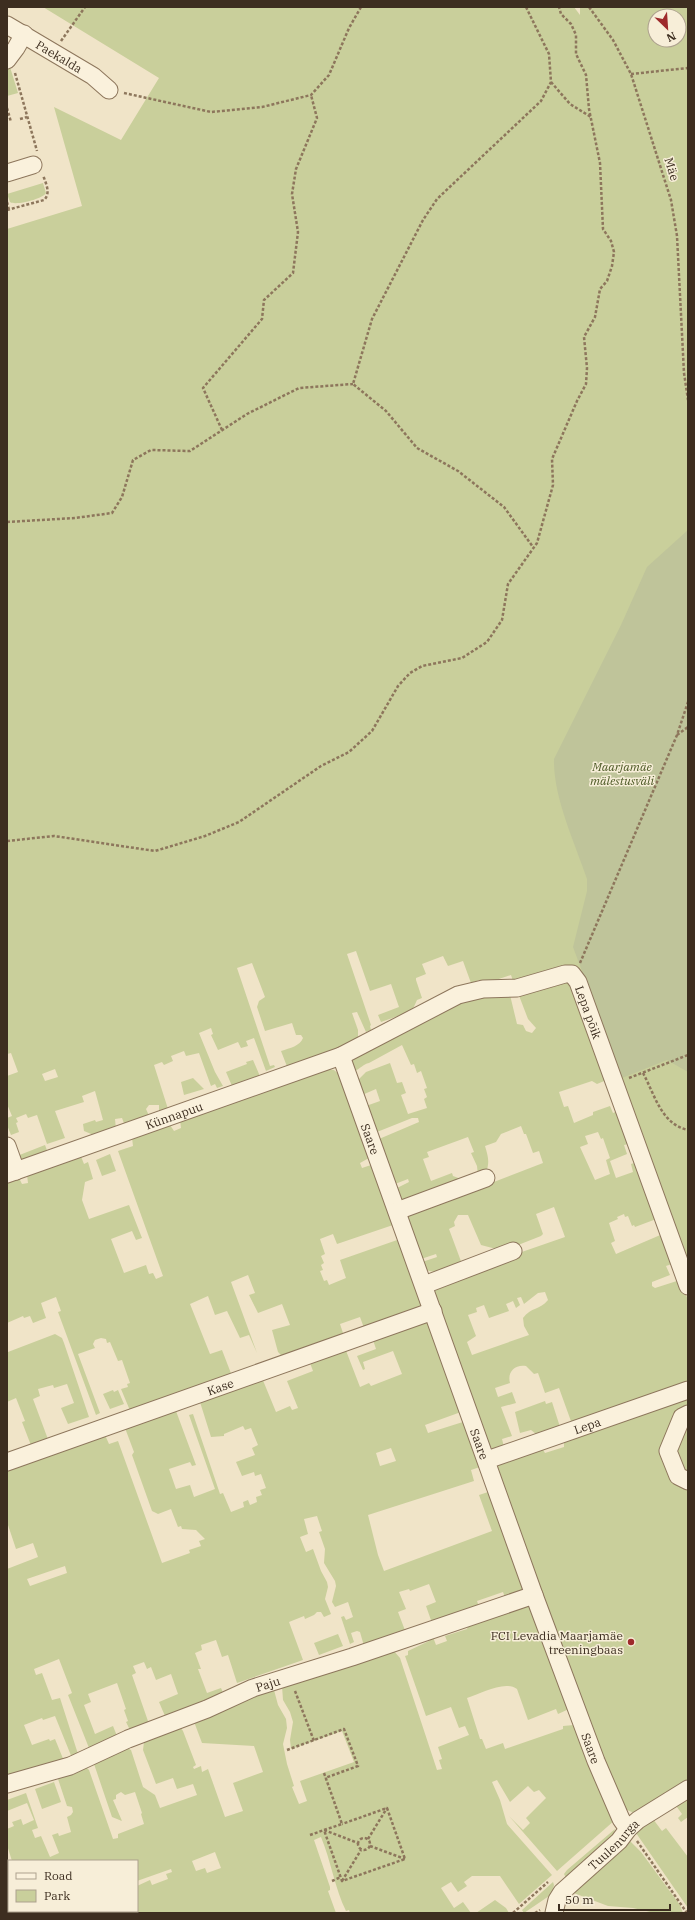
<svg xmlns="http://www.w3.org/2000/svg" width="695" height="1920" font-family="'IBM Plex Serif',serif">
<rect width="100%" height="100%" fill="#f0e4c8"/>
<!-- green -->
<path fill="#c9cf9b" fill-rule="evenodd" d="M43,7h531l6,8v-8h108v1279l-114,-320 -61,15 -2,-6 -30,10 -2,-5 -8,3 -8,-22 -15,5 -5,-10 -21,8 4,10 -10,4v2l6,18 -5,2 -5,11 -31,11 -3,-7 21,-8 -8,-23 -21,7 -14,-40 -9,3 24,71 -1,1 1,4 -5,2 -9,-20 -5,1 6,17v10l-70,29 -7,-18c9,-3 19,-5 22,-13l-2,-3h-5l-4,-12 -27,8 -8,-24 2,-6 6,-4 -13,-34 -15,5 33,98 4,-1 1,2 -9,4 -12,-33 -8,3 2,5 -7,2 -3,-6 -20,8 -7,-15 2,-1 -2,-6 -12,5 16,39 8,14 -6,2 -2,-4 -4,2 -12,-33 -13,3 -2,-5 -13,5 2,5 -9,4 -2,-3 -8,3 14,44 -9,3v-7h-10l-3,4 4,9 -25,8 -3,-8 -7,1 1,10 -20,7 -12,-5 -1,-7 12,-4 1,2 7,-2 -8,-29 -13,5 2,6 -29,9 10,27 -18,6 -10,-29 -9,3 -2,-4 -10,4 2,4 -2,1 3,9 -8,3 -4,-10v-7l5,-2 -5,-12v-28l11,-4 -7,-19 -4,1v-825l75,-23 -28,-99 67,33 38,-62zM655,16h24v24h-24zM55,1069l3,8 -13,4 -3,-7z
M10,67l8,26 -11,3v-26z
M43,183l3,10c-3,6 -31,13 -36,9l-3,-8z
M568,979l41,100 -12,5 -5,-3 -33,11 5,15 4,-1 6,17 19,-8v-3l17,-6 3,7 7,-3 12,33 -8,2 3,9 -17,7 6,17 17,-6 -2,-8 7,-2 21,56 -24,9 -1,-2 -2,1 -4,-10 -3,1 -1,-3 -7,3 1,2 -9,4 6,18 -4,2 5,11 49,-21 10,30 -9,3 4,9 -18,7v4l3,2 25,-8 8,20v85l-116,39 -13,-36 -14,5 -7,-20 -4,1 -8,-8c-11,-2 -19,6 -16,17l-15,5 3,9 14,-5 4,11 -15,4 11,29 -10,3 2,8 -10,2 -4,-2 -57,-159 83,-34 49,-17 -11,-30 -18,7 7,20 -2,2 -28,11 -13,3 -19,-5 -13,-30h-10l-4,7 1,4 -6,3 13,35c-11,3 -26,12 -37,5l-3,-7 15,-5 -1,-3 -15,5 -15,-43 137,-53 -4,-12 -6,2 -7,-19h-2l-3,-8 -20,8 -5,8 -11,4c3,10 5,16 1,27l-8,3 -1,-10 -6,-13 3,-1 -6,-15 -41,15 2,5 -6,2 8,22 21,-8 1,3 8,3 -59,25 -5,-16 12,-6 -1,-3 -13,5 -16,-45 40,-17 -1,-4h-6l-35,14 -11,-26 14,-5 -4,-12 -14,6 -5,-14 9,-9 24,-9 7,20 5,-1 4,11 -5,2 7,19 19,-6 -3,-9 3,-2 -3,-8 3,-1 -6,-17 -4,2 -3,-9 -3,1 -9,-20 -33,18c-6,1 -9,6 -14,8l-4,-5 3,-8 102,-58 54,-5 7,29 6,1 3,6 6,2 4,-5 -8,-9 -10,-26zM598,1132l3,7 2,-1 7,20 -4,2 4,14 -15,6 -15,-33 8,-3 -3,-8zM545,1292l3,8c-8,10 -17,7 -25,18l1,8 5,9 -57,20 -5,-13 9,-6 -8,-21 9,-3 -1,-4 8,-3 5,13 20,-7 -3,-7 7,-3 3,7 4,-3 -3,-7 4,-1 3,7 14,-11z
M253,1060l6,14v6l-27,6 -6,-14 21,-8 -1,-2z
M324,1069l10,1 7,6 28,82 -9,5 2,5 9,-3 22,60 -56,19 -4,-10 -13,5 5,15 -4,2 3,7 -3,2 2,5 -3,1 4,10 3,-1 2,5 17,-7 -6,-18 60,-21 22,67 -3,2 -55,20 -4,-11 -20,7 4,12 -60,22 -6,-6 -6,-22 18,-5 -8,-21 -24,9 -9,-18 6,-2 -7,-18 -17,7 26,71 -8,-18 -9,3 -13,-27 -12,4 -7,-19 -18,8 20,50 12,-4 10,26 -101,37 -10,-24 7,-2 -1,-3 3,-1 -8,-23 -4,1 -8,-19 -3,1 -1,-4 -5,-1 -6,2 -2,4 2,4 -17,6 22,59 -4,2 -38,-103 3,-1 -5,-14 -15,6 5,15 -13,5 -3,-7 -6,2 -1,-2 -16,7v-143l12,-2 3,6 6,-1 -1,-8 53,-21 4,10 4,-2 5,17 -8,3 -3,18 7,19 40,-14 13,33 -6,2 -4,-9 -21,8 13,34 22,-8 3,9 4,-1 3,6 7,-3 -45,-125 15,-5 -1,-8 38,-13 4,6 7,-3 -1,-8z
M193,1078l11,11 -20,6 -3,-13z
M45,1145l3,8 -26,10 -5,-7z
M110,1154l6,17 -14,5 -6,-16z
M426,1322l3,2 32,88 -36,13 3,8 38,-12 17,45 -12,4 3,11 -106,34 10,40 6,16 108,-40 -13,-36 12,-4 34,98 -19,11 -3,-8 -26,9 3,9 -48,13 -6,-17 10,-4 -7,-18 -19,7 -1,-2 -10,3 7,17 -8,3 8,21 -42,13 -4,-14 -3,-1 -6,2 3,9 -4,2 -9,-27 3,-1 2,4 7,-3 -5,-15 -13,5 -3,-5 4,-16 -1,-5 -11,-18 1,-14 -6,-17 3,-1 -5,-15 -13,3 4,15 -8,3 6,15 7,-3 8,22 6,11 1,5 -3,12 6,15 -7,3 -3,-5h-4l-3,3 -9,4 -1,-3 -15,6 14,38 -66,23 -9,-28 -6,2 -6,-17 -15,5 1,5 -7,3 6,16h-3l9,24 14,-5 4,9 -60,19 -6,-14 19,-8 -7,-20 -15,6 -5,-13 -4,2 -3,-7 -11,4 3,7 -4,2 17,49 -18,8 -5,-10 2,-1 -4,-11 2,-1 -9,-26 -29,11 3,8 -7,3 11,29 18,-8 4,10 -28,12 -21,-53 4,-2 -13,-34 -25,10 2,6 6,-2 10,27 8,-2 18,56 -6,4 -17,-42 -12,4 -1,-2 -18,7 8,20 17,-6 1,2 5,-2 9,22 -57,19v-211l31,-12 -5,-14 -17,6 -9,-27v-53l98,-34 4,9 9,-3 44,122 28,-10 -1,-3 12,-4 -2,-5 6,-2 -9,-9 -14,-1 -1,-3 -3,1 -7,-18 -13,5 -6,-3 -20,-56 2,-3 -9,-24 51,-17 20,54 -4,1 -2,-4 -21,7 7,20 14,-4 4,12 21,-8 -26,-74 4,-1 27,80 3,-1 8,19 13,-5 -1,-5 5,-2 2,5 7,-3 -1,-5 6,-2 -2,-5 6,-2 -5,-14 -6,2 -1,-4 -12,4 -6,-14 19,-7 -3,-7 6,-3 -7,-17 -6,2 -2,-4 -19,8v2l-13,1 -11,-35 62,-24 14,34 14,-6 2,4 6,-2 -11,-27 26,-10 -3,-8 35,-15 15,39 9,-4 2,3 31,-12 -9,-23 -30,11 2,7 -2,1 -6,-14 19,-7 -4,-12zM391,1448l5,13 -16,5 -4,-13zM65,1566l2,7 -37,13 -3,-7z
M55,1334l7,4 2,5 25,74 -21,7 -7,-16 13,-5 -7,-19 -13,4 -1,-3 -15,4 2,7 -7,3 16,43 -17,6 -10,-26 3,-1 -9,-23 -9,4v-53l1,3z
M113,1390l1,2 4,-2 6,14 -14,5 -7,-15z
M688,1395v387l-54,31 -9,-4 -10,-15 -118,-326v-4l45,-16 3,5 19,-6v-6z
M545,1401l1,3 6,-2 8,25 -24,7 -5,-4 -11,3 -5,-21z
M530,1604l39,105 -11,5 -2,-5 -28,11 -11,-31c-13,-9 -36,5 -50,9l13,41h2l4,10 17,-6 2,6 58,-20v-3l11,-1 41,95 -58,51 -48,-55 14,14 7,-7 -4,-5 20,-20 -7,-8 -5,2 -6,-6 -18,16 -13,-22 -5,2 8,18 7,24 45,51 -33,29 -19,-28h-28l-8,6 3,4 -9,6 -7,-10 -10,6 13,20 9,-6 8,11h-121l-1,-3 -3,1c-11,-22 -15,-50 -25,-74l-7,3 16,47v3l-2,1 8,22h-329v-50l2,-1v49h128v-25l13,-6 2,5 16,-6 -2,-5 6,-2 -1,-3 -34,12v-20h-125l-5,-16v-16l7,-3 -2,-4 9,-3 2,6 11,-5 -7,-17 -20,8v-11l19,-7 12,35 -6,2 3,8 6,-2 9,21 9,-4 -7,-18 6,-2 1,3 12,-4 -4,-15 4,-2 2,-3 -1,-5 -5,-1 -9,-27 1,-2 26,-11 4,4 24,69 5,-1v-4l26,-10 -3,-10 1,-1 -7,-21 -10,3 -4,-3 -5,3v4l-3,1 9,21 -10,-4 -19,-56 30,-15 8,4 12,37 12,8 5,13 37,-13 -4,-11 -16,5 -4,-11 -17,6 -13,-34 1,-8 34,-18 5,7 13,34 -3,2 1,2 7,-3 1,6 6,-3 17,48 18,-6 -10,-28 30,-11 -9,-26 -52,-3 -9,-24 38,-15 43,-14 4,15 8,14 1,9 -4,16 4,20 7,22 -2,1 7,17 8,-3 -7,-20 54,-19 -12,-31 -51,18 -1,-9 3,-18 -3,-10 -7,-12 -1,-14 111,-36 7,8 37,112 5,-1 -3,-9 3,-1 -4,-12 31,-12 -4,-9 -6,2 -8,-21 -25,9 -21,-60 3,-1v-4l21,-10 4,-4 3,8 11,-4 -2,-5 22,-7 3,-7zM215,1852l6,16 -14,5 -2,-5 -9,3 -4,-10z
M338,1634l5,12 -24,9 -5,-12z
M54,1782l7,20 -19,7 -7,-20z
M688,1794v23l-7,5 -3,-4 4,-4 -8,-11z
M653,1819l9,12 4,-3 22,29 -1,5 1,2v44l-52,-75 4,-6z
M615,1829l-3,9 -46,40 -2,-4 3,-4z
M630,1841l11,11 39,53 3,8h-28l-22,-5 -25,-2 -37,-14z
M553,1882l1,3 -2,9 -28,19 -2,-3z
M495,1900l11,8 3,5h-33z"/>
<!-- cemetery -->
<path fill="#bfc49a" d="M688,530v542l-21,-12 -45,18 -49,-131 14,-56v-12c-12,-36 -34,-82 -33,-120l67,-134 26,-58z"/>
<g fill="none" stroke-linecap="round" stroke-linejoin="round">
<defs>
<g id="minor">
<path id="s1" d="M7,25l86,51 16,14"/>
<path d="M7,60l9,-12 8,-14"/>
<path d="M7,173l26,-8"/>
<path id="s2" d="M341,1056l193,539 62,166 25,58 7,10"/>
<path d="M7,1146l9,25"/>
<path id="s3" d="M7,1174l334,-118 117,-61 25,-6 34,-1 48,-14h7l6,8 110,304"/>
<path d="M397,1211l89,-33"/>
<path d="M424,1285l89,-34"/>
<path d="M688,1414l-6,3 -14,34 10,25 10,5"/>
<path id="s4" d="M487,1460l201,-70"/>
<path id="s5" d="M7,1462l426,-151"/>
<path id="s6" d="M7,1784l63,-18 58,-27 79,-30 46,-21 99,-31 182,-62"/>
<path id="s7" d="M554,1913l3,-13 5,-8 57,-51 9,-12 10,-9 50,-31"/>
</g>
</defs>
<!-- minor casing -->
<use href="#minor" stroke="#8d765c" stroke-width="19"/>
<!-- path -->
<path stroke="#8d765c" stroke-width="2.5" stroke-dasharray="3 2" stroke-linecap="butt" d="M526,7l23,47 2,28 -10,19 -104,98 -14,21 -51,99 -19,65 33,27 31,37 41,23 46,36 29,40
M589,7l24,33 18,34 40,126 6,36 7,137 4,27
M61,41l24,-34
M15,73l22,78
M631,74l57,-6
M551,82l19,22 21,13
M124,93l87,19 51,-5 49,-12 18,-20 20,-47 12,-21
M7,108l4,14
M20,119l7,-2
M7,202l2,8
M7,210l37,-10c7,-7 2,-16 -1,-25
M222,430l-19,-42 59,-69 2,-19 29,-27 5,-41 -6,-38 4,-25 21,-51 -6,-23
M7,522l68,-4 37,-5 10,-16 11,-37 18,-10 39,1 57,-37 52,-26 54,-4
M677,735l11,-8
M7,841l47,-5 101,15 50,-15 34,-14 82,-56 28,-14 23,-21 26,-45 12,-13 12,-7 40,-8 25,-16 15,-22 6,-36 29,-41 16,-58 -1,-26 25,-58 9,-17 1,-16 -3,-31 11,-20 5,-28 7,-8 5,-15 2,-14 -3,-11 -8,-12 -3,-66 -11,-54 -3,-34 -10,-21v-19l-5,-11 -10,-10 -2,-7
M580,963l97,-228 11,-33
M643,1073c12,22 18,51 45,57
M629,1078l59,-23
M295,1691l19,50
M287,1750l57,-21 14,37 -33,12
M324,1773l18,51 -18,6 18,51 63,-22 -18,-51 -45,16
M310,1835l14,-5 34,13
M358 1844a6 6 0 1 1 12 0a6 6 0 1 1-12 0Z
M368,1839l19,-31
M637,1841l50,72
M370,1846l35,13
M332,1881l9,-4
M342,1881l19,-31
M513,1913l35,-31
M535,1913l5,-3"/>
<!-- minor -->
<use href="#minor" stroke="#faf1dc" stroke-width="17"/>
</g>
<!-- markers -->
<circle fill="#9e2a2b" stroke="#f7eed8" stroke-width="1.5" cx="631" cy="1642" r="4"/>
<g text-anchor="middle" dominant-baseline="central" stroke-width="3" stroke-linejoin="round" paint-order="stroke">
<!-- street labels -->
<g font-size="12" fill="#3d2e20" stroke="#f7eed8">
<text stroke="none"><textPath href="#s1" startOffset="61">Paekalda</textPath></text>
<text transform="translate(672 169) rotate(73)">Mäe</text>
<text stroke="none"><textPath href="#s3" startOffset="645">Lepa põik</textPath></text>
<text stroke="none"><textPath href="#s3" startOffset="177">Künnapuu</textPath></text>
<text stroke="none"><textPath href="#s2" startOffset="88">Saare</textPath></text>
<text stroke="none"><textPath href="#s5" startOffset="226">Kase</textPath></text>
<text stroke="none"><textPath href="#s4" startOffset="106">Lepa</textPath></text>
<text stroke="none"><textPath href="#s2" startOffset="412">Saare</textPath></text>
<text stroke="none"><textPath href="#s6" startOffset="280">Paju</textPath></text>
<text stroke="none"><textPath href="#s2" startOffset="736">Saare</textPath></text>
<text stroke="none"><textPath href="#s7" startOffset="93">Tuulenurga</textPath></text>
</g>
<!-- park labels -->
<g font-size="12" font-style="italic" fill="#4d5a26" stroke="#f7eed8">
<text x="622" y="766">Maarjamäe<tspan x="622" dy="14">mälestusväli</tspan></text>
</g>
<!-- poi labels -->
<g font-size="12" fill="#3d2e20" stroke="#f7eed8" text-anchor="end">
<text x="623" y="1635">FCI Levadia Maarjamäe<tspan x="623" dy="14">treeningbaas</tspan></text>
</g>
</g>
<!-- border -->
<rect width="695" height="1920" fill="none" stroke="#3d2e20" stroke-width="16"/>
<!-- legend -->
<rect x="8" y="1860" width="130" height="52" fill="#f7eed8" stroke="#ada18e"/>
<rect x="16" y="1873" width="20" height="6" fill="#faf1dc" stroke="#ada18e"/>
<text x="44" y="1880" font-size="12" fill="#3d2e20">Road</text>
<rect x="16" y="1890" width="20" height="12" fill="#c9cf9b" stroke="#ada18e"/>
<text x="44" y="1900" font-size="12" fill="#3d2e20">Park</text>
<!-- north arrow -->
<g transform="translate(667 28) rotate(155)"><circle r="19" fill="#f7eed8" stroke="#ada18e"/>
<path d="M0-3L7 15L0 10L-7 15Z" fill="#9e2a2b"/>
<text y="-6" font-size="11" font-weight="bold" text-anchor="middle" fill="#3d2e20">N</text>
</g>
<!-- scale -->
<path d="M559 1904v6h111v-6" fill="none" stroke="#3d2e20" stroke-width="2"/>
<text x="565" y="1904" font-size="12" fill="#3d2e20" stroke="#f7eed8" stroke-width="3" paint-order="stroke">50 m</text>
</svg>
